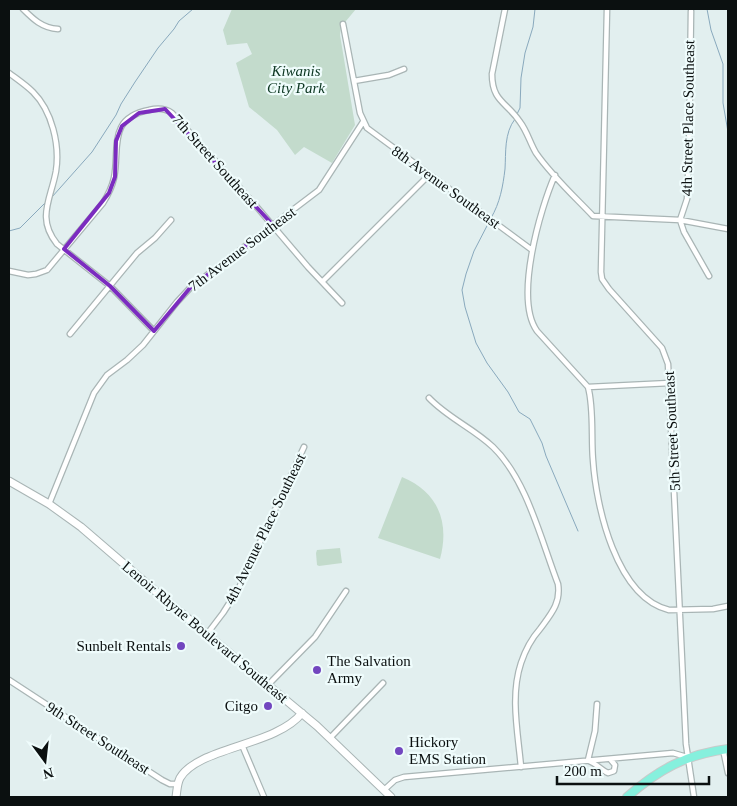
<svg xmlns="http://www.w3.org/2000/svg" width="737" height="806" font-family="Georgia,serif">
<rect width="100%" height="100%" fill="#e2efef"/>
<!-- green -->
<path fill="#c3dbcc" d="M232,9h124l-15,18 -1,8 15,90 -23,38 -28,-16 -9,8 -18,-25 -28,-23 -13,-44 16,-9 -5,-11 -20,2 -4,-15z
M402,477c36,15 48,45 38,82l-62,-21z
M340,548l2,15 -23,3 -2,-1 -1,-12 1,-3z"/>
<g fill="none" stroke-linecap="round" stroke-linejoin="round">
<!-- stream -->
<path stroke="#89a9bd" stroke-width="1" d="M707,9l4,21 12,34v39l5,29
M516,116l4,-8 1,-30 4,-25 8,-26 2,-18
M52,197l40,-45 24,-37 5,-11 14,-22 23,-34 16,-19 5,-8 14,-12
M491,218c9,-15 12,-32 14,-49 1,-16 -1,-36 10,-50
M489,222l-15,29 -8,23 -4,16 3,17 11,36 11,20 21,29 11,20 11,7 12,24 4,13 32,75
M9,231l11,-3 25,-25
M728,233v26"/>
<defs>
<path id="street" d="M23,9c10,10 19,19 35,20
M505,9l-13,65c0,28 15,28 28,48 7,9 10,21 16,31 16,23 38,43 57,63l87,4 48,9
M607,9l-6,263 1,7 7,10 53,59 6,16 18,380 8,53
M691,11l-2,144 -2,44 -7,21 4,12 25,44
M343,24l17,89 7,15 165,122
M9,73c8,6 17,12 24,19 19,19 27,53 23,79 -5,28 -20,47 1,73l53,42 44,45
M354,81l35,-6 15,-6
M555,175c-15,34 -41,124 -18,156l51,56c6,20 3,52 5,73 3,46 23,137 76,150l44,-1 15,-3
M9,271l19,4 8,-1 11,-4 56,-67c5,-8 9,-16 11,-25 6,-29 -7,-60 35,-68 8,-2 16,-2 23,3l78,86 58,68 34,36
M323,281l106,-106
M70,334l67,-81 18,-15 16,-18
M588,387l82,-4
M429,398c19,20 44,30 64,49 34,33 48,93 65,137 3,19 -7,30 -18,45 -8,9 -15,22 -19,34 -11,33 -3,70 0,104
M49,504l45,-111 13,-18 20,-15 16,-15 34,-43 13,-14 129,-98 44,-68
M207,634l16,-21 16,-25 65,-141
M9,680l153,100 8,4h8
M268,685l47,-48 31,-46
M330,738l53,-55
M242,745l22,52
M723,749l5,24
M588,760l7,-29 2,-27
M589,761c8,3 12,9 19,12l6,-2 1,-6 -5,-6
M384,790l11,-10 9,-3 269,-24 14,4"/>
<path id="secondary" d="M9,481l40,23 32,23 86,74 150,125 74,71
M176,797c1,-6 1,-13 4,-19 18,-31 96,-32 122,-65"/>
<path id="primary" d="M627,797c31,-27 59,-43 101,-48"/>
</defs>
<!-- street casing -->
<use href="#street" stroke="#a9b5b5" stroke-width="7"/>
<!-- secondary casing -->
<use href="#secondary" stroke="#a9b5b5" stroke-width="9"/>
<!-- primary casing -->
<use href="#primary" stroke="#c9caca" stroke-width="10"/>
<!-- street -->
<use href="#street" stroke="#fff" stroke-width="4.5"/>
<!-- secondary -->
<use href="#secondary" stroke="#fff" stroke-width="7"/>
<!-- primary -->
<use href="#primary" stroke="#86f0dd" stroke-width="8"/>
</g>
<!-- marked area -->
<path fill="none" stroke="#7b2cbf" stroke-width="4" stroke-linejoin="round" d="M165,109l108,116 -83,63 -36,43 -44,-45 -46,-37 45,-56 6,-16 1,-36 6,-15 17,-13z"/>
<!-- markers -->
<g fill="#7246bf" stroke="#effcfc" stroke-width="2">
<circle cx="181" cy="646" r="5"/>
<circle cx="317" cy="670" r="5"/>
<circle cx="268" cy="706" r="5"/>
<circle cx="399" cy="751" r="5"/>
</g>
<g text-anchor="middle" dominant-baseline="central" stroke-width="4.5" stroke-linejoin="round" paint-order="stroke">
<!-- park labels -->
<g font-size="15" font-style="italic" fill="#0c3621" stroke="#effcfc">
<text x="296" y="71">Kiwanis<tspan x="296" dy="17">City Park</tspan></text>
</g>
<!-- street labels -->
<g font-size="15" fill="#0b1010" stroke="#effcfc">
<text transform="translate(688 118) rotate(-89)">4th Street Place Southeast</text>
<text transform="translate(215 161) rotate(48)">7th Street Southeast</text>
<text transform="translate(446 187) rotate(36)">8th Avenue Southeast</text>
<text transform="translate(242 249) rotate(-37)">7th Avenue Southeast</text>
<text transform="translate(672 431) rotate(-93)">5th Street Southeast</text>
<text transform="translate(265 529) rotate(-64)">4th Avenue Place Southeast</text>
<text transform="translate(205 632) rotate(40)">Lenoir Rhyne Boulevard Southeast</text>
<text transform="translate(98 738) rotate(33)">9th Street Southeast</text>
</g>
<!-- poi labels -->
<g font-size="15" fill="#0b1010" stroke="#effcfc" text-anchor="end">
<text x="171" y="646">Sunbelt Rentals</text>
<text x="327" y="661" text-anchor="start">The Salvation<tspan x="327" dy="17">Army</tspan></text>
<text x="258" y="706">Citgo</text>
<text x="409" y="742" text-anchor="start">Hickory<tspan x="409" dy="17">EMS Station</tspan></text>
</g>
</g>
<!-- border -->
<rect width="737" height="806" fill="none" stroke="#0b1010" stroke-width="20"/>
<!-- north arrow -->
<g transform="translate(45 761) rotate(165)" stroke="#effcfc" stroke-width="4" paint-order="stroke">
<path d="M0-4L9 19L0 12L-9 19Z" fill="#0b1010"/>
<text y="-8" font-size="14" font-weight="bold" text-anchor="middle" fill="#0b1010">N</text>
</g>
<!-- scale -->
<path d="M557 776v8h152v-8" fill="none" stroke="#0b1010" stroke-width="2.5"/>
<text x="564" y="776" font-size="15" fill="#0b1010" stroke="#effcfc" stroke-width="4" paint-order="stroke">200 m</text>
</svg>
